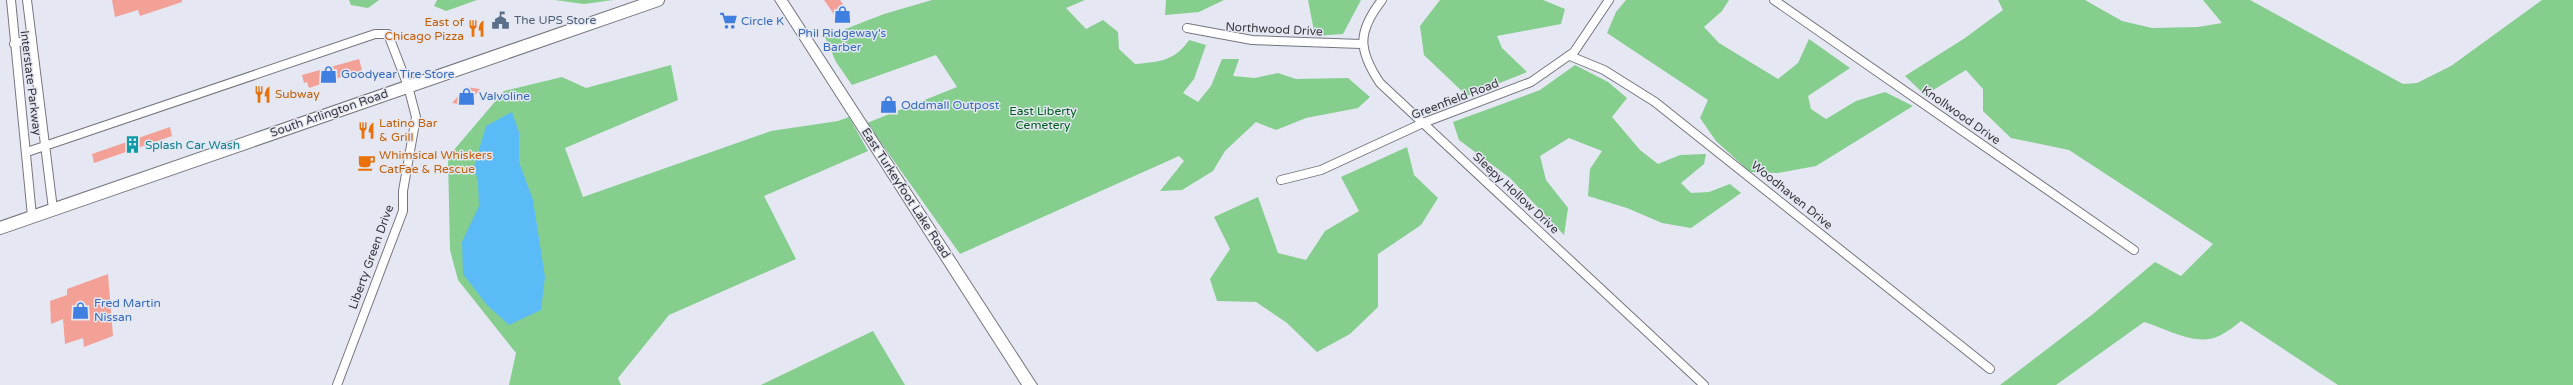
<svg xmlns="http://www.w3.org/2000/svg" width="2573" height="385" font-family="'Varela Round',sans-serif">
<rect width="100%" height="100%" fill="#e5e7f2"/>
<!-- green -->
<path fill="#85ce8e" d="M349,0h30l-11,8 -17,-3z
M437,0h40l-31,11 -12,-5z
M555,0h58l-29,4z
M932,0h153l-19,8 20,21 17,-9 15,12 1,17 16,15c24,-2 40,-3 54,-24l17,5 -12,34 -11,14 15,9 13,-16 11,-27h17l-6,17 22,2 23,-5 18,6 52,-1 22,19 -12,11 -52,10 -30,12 -20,-8 -31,29 -12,20 -31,19 -22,1 24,-30 -5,-5 -219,98 -93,-131 90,-36 -21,-32 -84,30 -16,-23 -11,-25 59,-23z
M1166,0h58l-25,12 -34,3z
M1308,0h53l-18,34 -28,2z
M1440,0h103l22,9 -4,15 -64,12 5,12 25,24 -60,24 -43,-41 -4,-29z
M1626,0h103l-7,11 -18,16 15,16 59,36 20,-16 11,-24 41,29 -42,28 3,13 15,10 30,-18 29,-9 28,14 -97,60 -38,7 -28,-1 -34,-31 -16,-23 8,-18 -101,-67 9,-21z
M1998,0h87l37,21 30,7 46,-1 24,-4 -19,-23h47l153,84 14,-1 34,-17 91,-66h31v385h-235l-97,-64c-6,5 -13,10 -20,14 -24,13 -53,-6 -77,-13l-88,63h-56l93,-71 62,-52 26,14 32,-32 -144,-94 -58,-12 -28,-27v-22l-17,-19 -41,25 -20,-19 60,-38 38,-28z
M671,65l7,35 -113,48 18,49 188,-66 67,-10 11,-4 19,34 -104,45 32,63 -127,56 -51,63 3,7h-112l7,-32 -58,-73 -8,-30 -2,-93 56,-66 58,-14 24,11z
M1575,65l33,17 19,16 -15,19 28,33 18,14 22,-9 26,-1 -2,10 -23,19 10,10 18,-1 21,-8 11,9 -50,35 -29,-5 -35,-15 -39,-12 2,-27 12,-18 -33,-13 -29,18 6,24 22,28 -4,27 -54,-57 -51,-38 -6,-18 87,-32z
M1407,147l7,28 24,23 -17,27 -43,29v53l-28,27 -33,18 -30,-29 -31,-21 -39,-1 -7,-22 20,-30 -16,-32 44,-20 20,56 28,7 19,-29 34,-20 -18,-34z
M873,331l32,54h-144z"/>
<!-- water -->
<path fill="#5bbbf7" d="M512,112l7,20v30l14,38 12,77 -4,33 -32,15 -22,-20 -24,-31 -1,-32 17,-36 -1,-24 -4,-15 12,-41z"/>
<!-- building -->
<path fill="#f3a197" d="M112,0h70v2l-42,14 -2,-6 -23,7z
M824,0h16l11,15 -13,5z
M359,59l3,11 -53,18 -2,-6 -3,1 -2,-8z
M466,87l14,2 -13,16 -15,-2z
M170,127l2,9 -78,27 -2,-9z
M108,274l5,62 -29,11 -1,-9 -18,6 -2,-25 -12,5 -1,-23 17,-6v-6z"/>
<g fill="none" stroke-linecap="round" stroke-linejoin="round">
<defs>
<path id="street" d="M11,0l21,216
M27,0l26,209
M1382,0c-25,32 -24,50 -2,83l324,302
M1774,0l360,250
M1187,28l65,12 109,4
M14,44l18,-6
M1570,56l34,14 51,32 335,267
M27,152l348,-118h13l20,52 8,31 -13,74v20l-66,174
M1281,180l40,-10 102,-47 108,-41 43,-30 35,-52"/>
<path id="secondary" d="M0,228l658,-228"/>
<path id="primary" d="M775,0h12l250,385h-15z"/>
</defs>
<!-- street casing -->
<use href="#street" stroke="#74767f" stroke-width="10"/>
<!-- secondary casing -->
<use href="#secondary" stroke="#74767f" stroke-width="14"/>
<!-- primary casing -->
<use href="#primary" stroke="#74767f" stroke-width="2"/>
<!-- street -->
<use href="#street" stroke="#fff" stroke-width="8"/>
<!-- secondary -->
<use href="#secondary" stroke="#fff" stroke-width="12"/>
<!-- primary -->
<use href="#primary" fill="#fff" fill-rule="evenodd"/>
</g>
<!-- icons -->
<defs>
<symbol id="shop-bare" viewBox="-9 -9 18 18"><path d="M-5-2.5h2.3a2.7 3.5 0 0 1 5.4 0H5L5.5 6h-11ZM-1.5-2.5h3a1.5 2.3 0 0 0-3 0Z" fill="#3f7fe0" stroke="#e5e7f2" stroke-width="2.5" paint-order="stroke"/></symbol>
<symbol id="civic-bare" viewBox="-9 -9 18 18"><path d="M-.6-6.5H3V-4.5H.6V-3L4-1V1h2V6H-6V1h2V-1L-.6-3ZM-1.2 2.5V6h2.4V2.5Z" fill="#5c6f8a" stroke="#e5e7f2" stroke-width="2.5" paint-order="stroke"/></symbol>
<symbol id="supermarket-bare" viewBox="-9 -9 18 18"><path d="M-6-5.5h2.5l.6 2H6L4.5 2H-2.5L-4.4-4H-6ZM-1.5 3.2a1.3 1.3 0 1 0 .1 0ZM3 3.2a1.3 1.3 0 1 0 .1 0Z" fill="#3f7fe0" stroke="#e5e7f2" stroke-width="2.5" paint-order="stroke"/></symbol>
<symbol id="restaurant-bare" viewBox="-9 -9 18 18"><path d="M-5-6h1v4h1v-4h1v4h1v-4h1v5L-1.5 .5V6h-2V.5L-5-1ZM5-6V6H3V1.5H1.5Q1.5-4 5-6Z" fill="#e8710a" stroke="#e5e7f2" stroke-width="2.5" paint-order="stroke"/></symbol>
<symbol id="building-bare" viewBox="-9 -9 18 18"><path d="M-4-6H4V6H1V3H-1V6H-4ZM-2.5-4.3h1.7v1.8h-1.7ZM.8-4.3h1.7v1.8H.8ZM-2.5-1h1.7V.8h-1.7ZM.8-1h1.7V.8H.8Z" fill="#0f9aa8" stroke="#e5e7f2" stroke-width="2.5" paint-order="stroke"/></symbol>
<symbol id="cafe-bare" viewBox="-9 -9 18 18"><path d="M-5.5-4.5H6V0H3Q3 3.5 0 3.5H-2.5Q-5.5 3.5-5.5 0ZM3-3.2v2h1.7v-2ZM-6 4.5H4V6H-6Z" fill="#e8710a" stroke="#e5e7f2" stroke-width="2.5" paint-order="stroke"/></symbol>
</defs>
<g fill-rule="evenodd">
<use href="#shop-bare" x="830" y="2" width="25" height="25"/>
<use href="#civic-bare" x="488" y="8" width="25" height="25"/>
<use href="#supermarket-bare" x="716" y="8" width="25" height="25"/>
<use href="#restaurant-bare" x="464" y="16" width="25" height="25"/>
<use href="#shop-bare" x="316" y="62" width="25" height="25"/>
<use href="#restaurant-bare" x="250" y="82" width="25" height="25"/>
<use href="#shop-bare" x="454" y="84" width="25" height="25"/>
<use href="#shop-bare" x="876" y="92" width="25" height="25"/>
<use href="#restaurant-bare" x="354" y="118" width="25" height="25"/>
<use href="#building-bare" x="120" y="132" width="25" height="25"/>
<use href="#cafe-bare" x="354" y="150" width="25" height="25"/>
<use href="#shop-bare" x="68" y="298" width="25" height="25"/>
</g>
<g text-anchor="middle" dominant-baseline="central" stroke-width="3" stroke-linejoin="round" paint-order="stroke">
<!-- service labels -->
<g font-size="12" fill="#4e5e75" stroke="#e5e7f2" text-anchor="start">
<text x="514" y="20">The UPS Store</text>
</g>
<!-- shop labels -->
<g font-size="12" fill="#366cbe" stroke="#e5e7f2" text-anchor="start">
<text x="741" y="21">Circle K</text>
<text x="842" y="33" text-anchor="middle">Phil Ridgeway's<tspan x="842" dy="14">Barber</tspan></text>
<text x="341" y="74">Goodyear Tire Store</text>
<text x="479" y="96">Valvoline</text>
<text x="901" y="105">Oddmall Outpost</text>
<text x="94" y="303">Fred Martin<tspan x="94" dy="14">Nissan</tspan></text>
</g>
<!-- food labels -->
<g font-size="12" fill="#c56008" stroke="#e5e7f2" text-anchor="start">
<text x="464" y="22" text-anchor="end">East of<tspan x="464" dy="14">Chicago Pizza</tspan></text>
<text x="275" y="94">Subway</text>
<text x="379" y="123">Latino Bar<tspan x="379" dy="14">&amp; Grill</tspan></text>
<text x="379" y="155">Whimsical Whiskers<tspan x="379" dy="14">CatFae &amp; Rescue</tspan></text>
</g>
<!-- street labels -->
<g font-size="12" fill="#38393d" stroke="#e5e7f2">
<text transform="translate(1274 29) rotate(3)">Northwood Drive</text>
<text transform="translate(31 83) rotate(83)">Interstate Parkway</text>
<text transform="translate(1455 99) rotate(-21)">Greenfield Road</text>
<text transform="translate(329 113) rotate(-19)">South Arlington Road</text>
<text transform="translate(1961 115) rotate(35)">Knollwood Drive</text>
<text transform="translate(906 193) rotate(57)">East Turkeyfoot Lake Road</text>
<text transform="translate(1516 193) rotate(43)">Sleepy Hollow Drive</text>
<text transform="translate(1792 195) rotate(39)">Woodhaven Drive</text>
<text transform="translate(371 257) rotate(-70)">Liberty Green Drive</text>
</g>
<!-- park labels -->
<g font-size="12" fill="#005d1e" stroke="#e5e7f2">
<text x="1043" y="111">East Liberty<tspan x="1043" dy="14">Cemetery</tspan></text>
</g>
<!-- culture labels -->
<g font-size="12" fill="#0d838f" stroke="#e5e7f2" text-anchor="start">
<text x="145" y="145">Splash Car Wash</text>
</g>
</g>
</svg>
